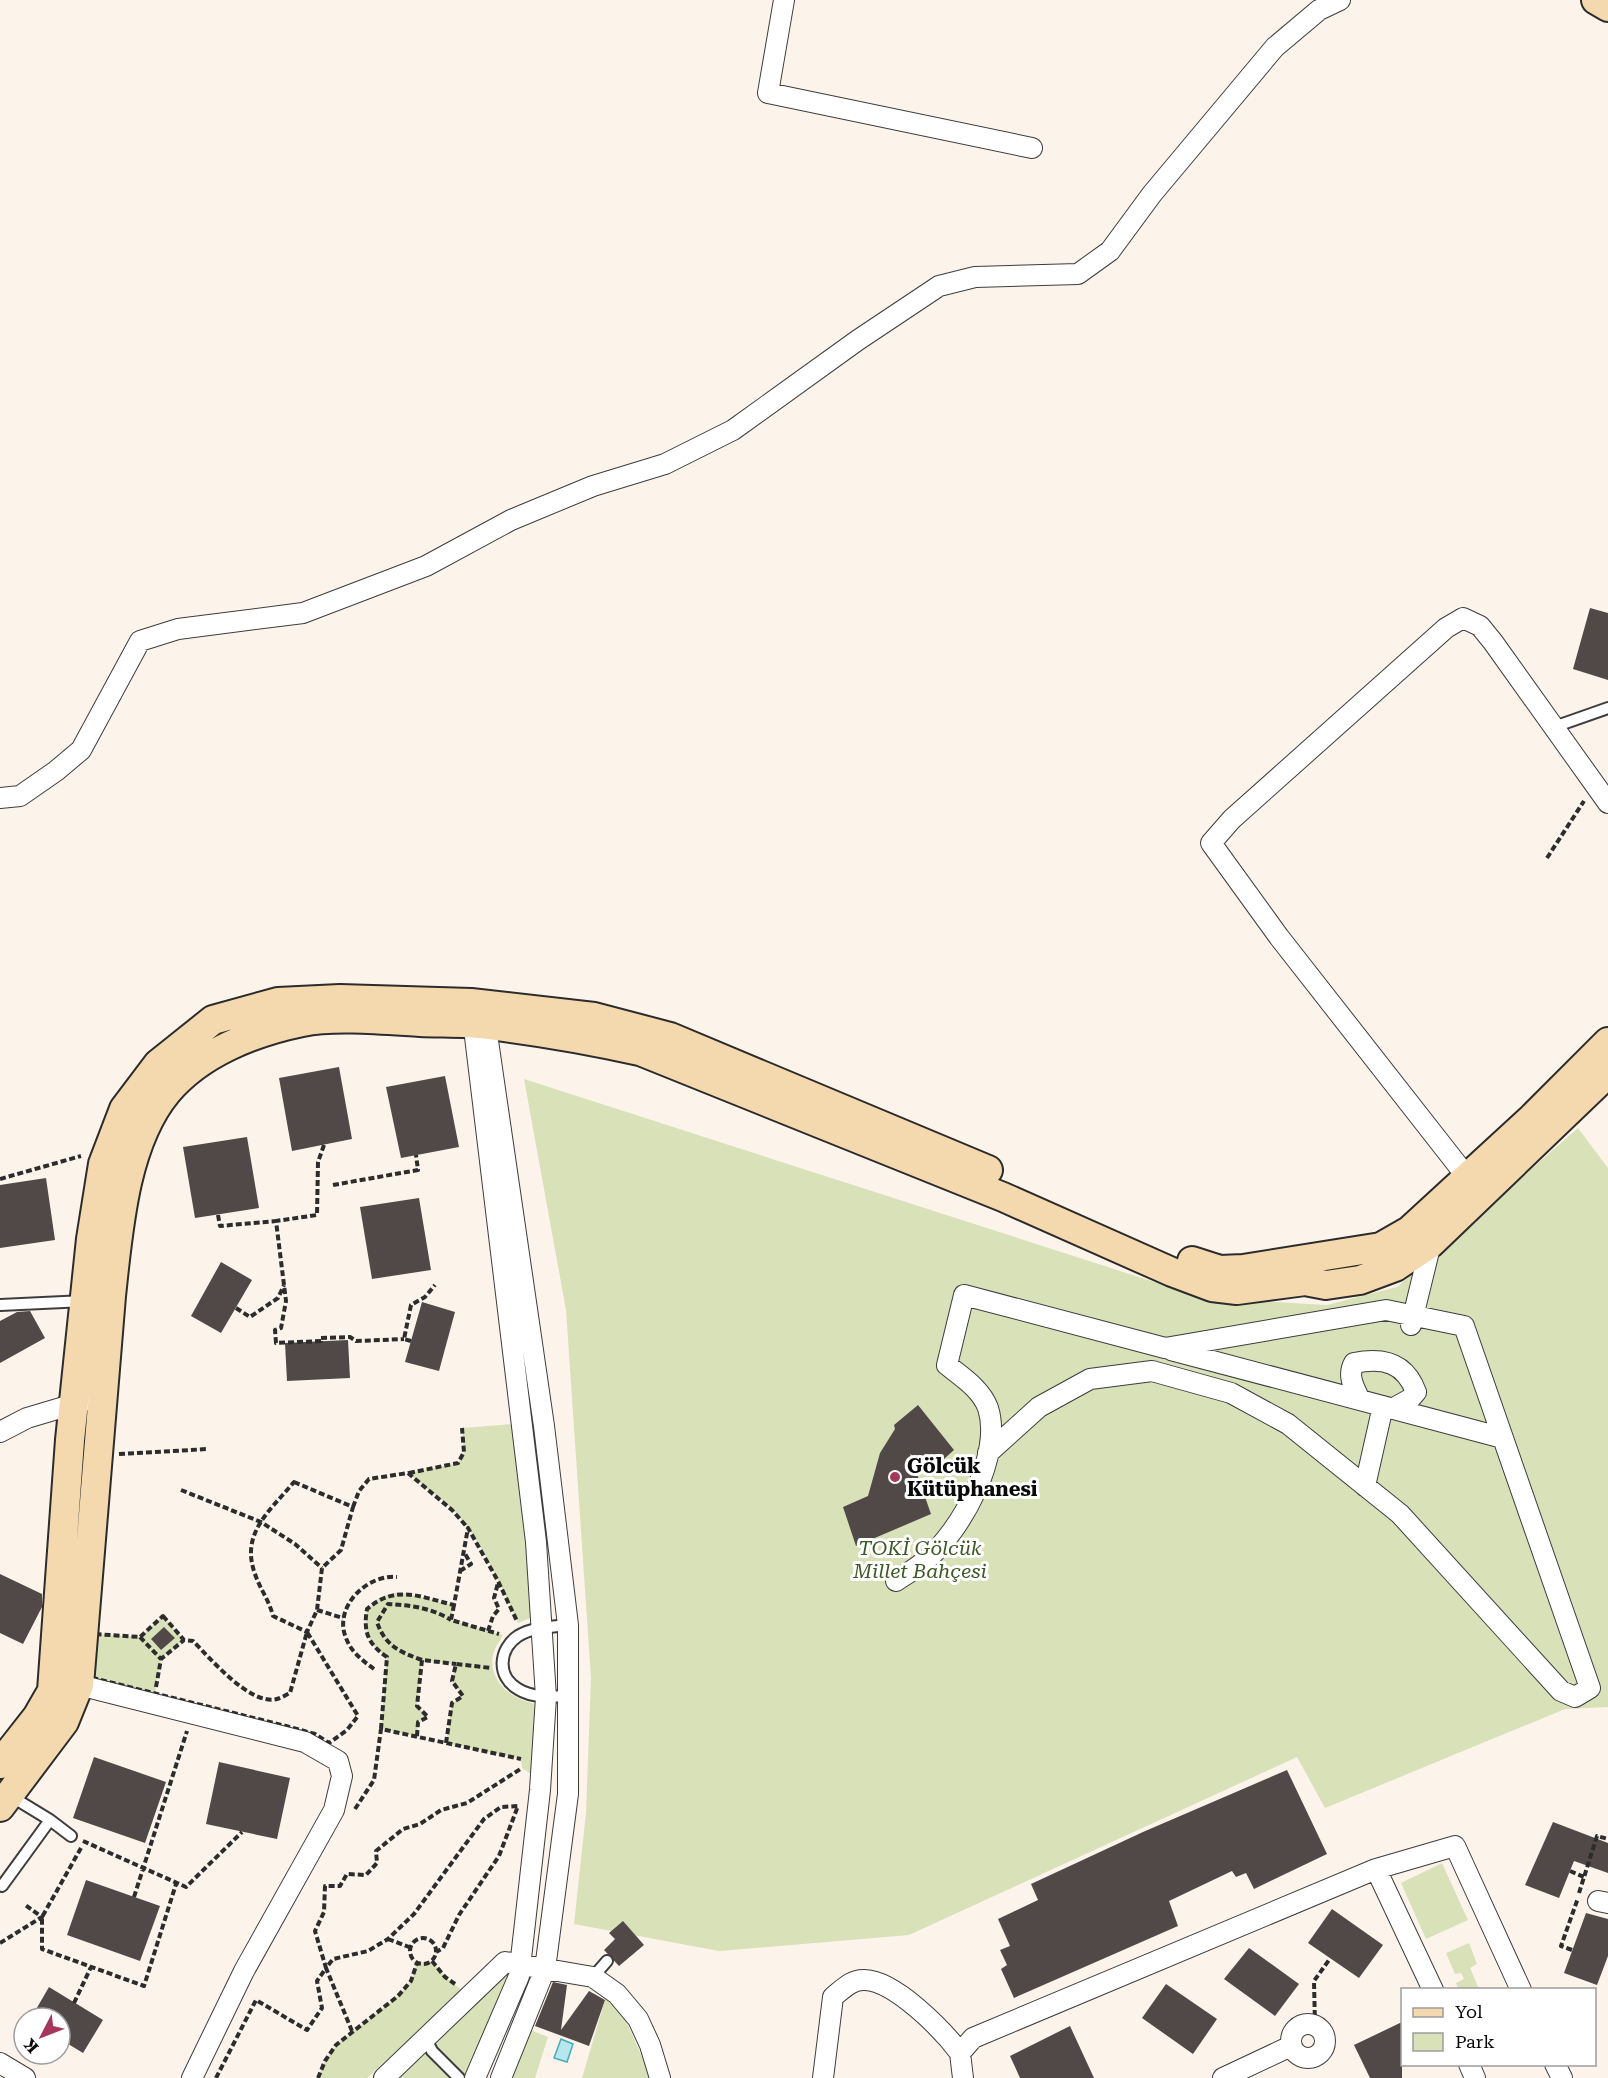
<svg xmlns="http://www.w3.org/2000/svg" width="1608" height="2078" font-family="'Roboto Serif',serif">
<rect width="100%" height="100%" fill="#fcf4ea"/>
<!-- green -->
<path fill="#d9e1b9" d="M524,1079l680,219 123,7 70,-18 181,-159 30,40v539l-43,2 -240,99 -28,-51 -388,178 -190,16 -145,-27 12,-111 5,-135 -25,-368z
M514,1424l21,192 -17,7c-18,-38 -36,-84 -66,-114 -14,-13 -30,-24 -44,-36l50,-10 6,-11 -2,-24z
M399,1592l55,13 -3,15 52,15c-3,6 -8,12 -9,17 -9,28 19,49 43,52l-3,72 -12,-8 -1,-9 -75,-16 6,-40 11,-7 -11,-15 3,-17 -33,-3 -5,45 11,11 -10,5 -1,14 -36,-7 6,-72c-19,-13 -24,-25 -20,-48l13,-12z
M163,1616l21,24 -23,19 -6,34 -66,-16 5,-43 46,3z
M1442,1863l26,57 -42,19 -25,-56z
M1469,1943l8,21 -7,4 9,21h-21l-2,-6 8,-4 -3,-6 -6,1 -9,-21z
M432,1961l13,16 17,13 -95,88h-49l7,-17 11,-16 62,-49 13,-15 6,-18 8,1z
M503,1970l10,7 -44,88 -4,13h-67z
M605,2000l13,3 29,65 2,10h-67z
M528,2029l20,8 -13,41h-27z"/>
<!-- water -->
<path fill="#b6e7ed" stroke="#47abba" stroke-width="1.5" d="M561,2039l12,5 -6,18 -13,-4z"/>
<!-- building -->
<path fill="#514948" d="M1590,608l18,5v67l-35,-11z
M339,1067l13,72 -60,12 -13,-73z
M445,1076l14,71 -58,11 -15,-71z
M247,1137l12,71 -64,10 -12,-71z
M46,1178l9,62 -55,8v-63z
M419,1198l12,72 -59,9 -12,-72z
M221,1262l31,18 -31,53 -30,-17z
M422,1302l33,10 -16,59 -34,-9z
M30,1311l15,27 -45,25v-42l17,-9z
M348,1340l2,38 -63,3 -2,-38z
M918,1405l36,45 -20,18 -24,-14 21,60 -75,32 -13,-39 25,-11 12,-43 15,-24 -1,-4z
M0,1574l42,20v13l-19,37 -23,-11z
M164,1627l11,11 -14,12 -10,-11z
M94,1757l72,25 -21,61 -72,-25z
M219,1762l71,16 -13,61 -71,-15z
M1287,1770l40,84 -73,35 -8,-16 -10,4 -4,-6 -63,30 9,25 -164,72 -13,-29 6,-4 -7,-15 10,-4 -12,-27 40,-19 -7,-16 112,-52z
M1553,1822l55,21v30l-34,-12 -15,37 -34,-13z
M86,1880l74,26 -20,55 -73,-26z
M1332,1909l51,36 -24,33 -51,-35z
M1586,1913l22,6v37l-11,29 -33,-12z
M623,1921l21,24 -25,21 -15,-16 11,-11 -6,-6z
M1249,1948l50,36 -24,32 -51,-37z
M553,1982l14,3 -6,45 28,-39 16,9 -16,46 -54,-20z
M1166,1984l51,35 -24,35 -51,-36z
M49,1987l54,33 -20,33 -23,-14v-21h-29z
M1402,2022v56h-32l-16,-33z
M1070,2026l24,52h-74l-10,-22z"/>
<g fill="none" stroke-linecap="round" stroke-linejoin="round">
<defs>
<path id="lane" d="M1554,727l54,-19
M0,1305l85,-4
M568,1696c-16,1 -36,2 -50,-7 -22,-13 -19,-40 0,-53 14,-9 34,-9 50,-11
M50,1820l21,16
M2,1886l48,-66 -41,-25
M593,1977l14,-16
M426,2039l6,12 27,27"/>
<path id="street" d="M784,0l-16,93 264,55
M0,798l20,-2 36,-25 25,-21 59,-109 38,-12 125,-16 123,-47 85,-46 82,-34 72,-22 68,-34 125,-90 81,-54 36,-9 103,-3 32,-23 42,-57 123,-147 44,-37 21,-10
M472,1012l64,530 10,155 -6,93 -21,186 -44,102
M487,1034l57,392 24,199v169l-23,175 -44,109
M1467,1177l-188,-240 -68,-94 21,-24 214,-191 17,-10 17,8 13,16 115,161
M1411,1325l20,-82
M1171,1350l332,88
M1360,1400c-6,-13 -13,-24 -6,-37 29,-6 51,-1 62,29l-6,7 -18,10
M0,1432l27,-14 57,-17
M1365,1486l18,-80
M896,1581c10,-7 21,-13 30,-21 35,-29 77,-105 62,-152 -7,-19 -26,-31 -41,-43l17,-70 201,53 221,-38 78,16 126,362 -15,9 -14,-6 -161,-177 -112,-90 -57,-31 -79,-22 -62,8 -51,28 -51,46
M79,1685l226,57 33,19 4,15 -8,34 -90,161 -52,107
M1376,1869l57,121
M1598,1901l10,2
M1291 2041a17 17 0 1 1 34 0a17 17 0 1 1-34 0Z
M0,2063l25,15
M1469,2064l6,14
M1555,2064l7,14
M384,2078l121,-116 88,15 24,17 21,25 12,26 10,33
M823,2078l10,-81c10,-8 19,-18 32,-17 30,1 78,50 95,73
M963,2078l-3,-25 13,-15 403,-169 79,-23 66,144
M1223,2078l68,-32"/>
<path id="secondary" d="M1596,0l12,7
M1192,1261l28,9 23,-1 138,-22 28,-16 123,-113 76,-76
M0,1764l37,-47 15,-26 18,-251 21,-201 12,-75 21,-55 34,-45 55,-44 65,-18 62,-3 131,4 123,14 76,20 318,133
M0,1807l64,-85 15,-37 32,-389c7,-64 13,-152 56,-204 33,-39 86,-60 135,-70 32,-7 85,-2 118,0 22,1 46,0 68,3 51,6 102,15 152,26l363,146 169,75 40,15 25,3 68,-9 21,4 34,-5 35,-13 36,-24 177,-170"/>
</defs>
<!-- lane casing -->
<use href="#lane" stroke="#3d3d3d" stroke-width="14"/>
<!-- street casing -->
<use href="#street" stroke="#3d3d3d" stroke-width="22"/>
<!-- secondary casing -->
<use href="#secondary" stroke="#2c2c2c" stroke-width="32"/>
<!-- path -->
<path stroke="#2c2c2c" stroke-width="4" stroke-dasharray="6 3" stroke-linecap="butt" d="M1547,858l37,-57
M324,1145l-6,17 -1,53 -41,6 10,80 -5,27 -6,2 1,13 45,-2v-3l29,-1 6,4 48,-2
M0,1179l81,-23
M333,1185l85,-15 -2,-15
M218,1215l2,11 56,-5
M236,1308l14,9 28,-19 6,-13
M411,1341l-7,-2 7,-34 14,-8 10,-12
M119,1454l89,-5
M409,1473l49,-10 6,-11 -2,-24
M294,1482l59,25 -12,43 -19,18 -5,42 -10,22 -34,-16c-4,-16 -13,-27 -18,-42 -15,-41 15,-63 39,-92z
M181,1490l80,32 34,22 27,24
M353,1507l6,-16 10,-12 39,-6 44,37 16,18
M460,1571l11,-7 -7,-12
M454,1605l-3,15 48,14
M317,1610l26,8
M163,1616l21,24 9,1c17,17 57,65 84,58 4,-1 9,-4 13,-6l17,-61 51,84 -11,14 -18,13 -14,-9 -29,-8 -197,-49 5,-43 46,3z
M488,1631l5,-15 6,-7 -5,-11 4,-15
M140,1637l21,22
M422,1660c-22,-8 -37,-14 -45,-38l11,-18c22,1 44,4 63,16
M374,1669c-11,-8 -23,-17 -28,-31 -13,-31 21,-64 51,-61
M156,1687l5,-28 23,-19
M381,1729l6,-72c-19,-13 -24,-25 -20,-48 29,-25 53,-12 87,-4l14,-77 30,53 19,40
M417,1736l1,-14 10,-5 -11,-11 5,-46 34,4
M446,1743l6,-40 11,-7 -11,-15 4,-17 35,4
M355,1809l19,-29 7,-51 140,30
M83,1841l103,46 56,-55
M81,1848l-39,69v32l102,37 32,-102
M1570,1871l14,6
M1579,1893l18,-57 11,3
M134,1897l53,-166
M410 1951a13 13 0 1 1 26 0a13 13 0 1 1-26 0Z
M388,1939l21,8
M0,1943l42,-26 -18,-13
M1572,1950l-11,-4 17,-48
M432,1961l13,16 10,7
M74,2003l17,-36
M1315,2025l-1,-44 15,-21
M352,2031l-26,-63 7,-9 35,-8 20,-12 26,-25 70,-95 17,-12 17,-1 -19,50 -40,59 -16,33 -7,4
M216,2078l40,-78 51,30 15,-22 -5,-27 9,-13 -11,-37 9,-19 1,-26h15l7,-12 19,1 11,-12 -1,-12 27,-22 17,-5 21,-14 26,-7 55,-35
M318,2078l7,-17 11,-16 62,-49 13,-15 6,-18"/>
<!-- lane -->
<use href="#lane" stroke="#fff" stroke-width="10"/>
<!-- street -->
<use href="#street" stroke="#fff" stroke-width="20"/>
<!-- secondary -->
<use href="#secondary" stroke="#f4d9ae" stroke-width="28"/>
</g>
<!-- markers -->
<circle fill="#a6365a" stroke="#fff" stroke-width="2" cx="895" cy="1477" r="6"/>
<g text-anchor="middle" dominant-baseline="central" stroke-width="6" stroke-linejoin="round" paint-order="stroke">
<!-- poi labels -->
<g font-size="20" font-weight="bold" fill="#0a0a0a" stroke="#fff" text-anchor="start">
<text x="907" y="1466">Gölcük<tspan x="907" dy="23">Kütüphanesi</tspan></text>
</g>
<!-- park labels -->
<g font-size="20" font-style="italic" fill="#3d5824" stroke="#fff">
<text x="920" y="1548">TOKİ Gölcük<tspan x="920" dy="23">Millet Bahçesi</tspan></text>
</g>
</g>
<!-- legend -->
<rect x="1401" y="1988" width="195" height="78" fill="#ffffff" stroke="#9d9d9d" stroke-width="1.5"/>
<rect x="1413" y="2008" width="30" height="9" fill="#f4d9ae" stroke="#9d9d9d" stroke-width="1.5"/>
<text x="1455" y="2018" font-size="18" fill="#0a0a0a">Yol</text>
<rect x="1413" y="2033" width="30" height="18" fill="#d9e1b9" stroke="#9d9d9d" stroke-width="1.5"/>
<text x="1455" y="2048" font-size="18" fill="#0a0a0a">Park</text>
<!-- north arrow -->
<g transform="translate(42 2036) rotate(228)"><circle r="28" fill="#ffffff" stroke="#9d9d9d" stroke-width="1.5"/>
<path d="M0-4.5L10 22L0 15L-10 22Z" fill="#a6365a"/>
<text y="-9" font-size="16" font-weight="bold" text-anchor="middle" fill="#0a0a0a">K</text>
</g>
</svg>
